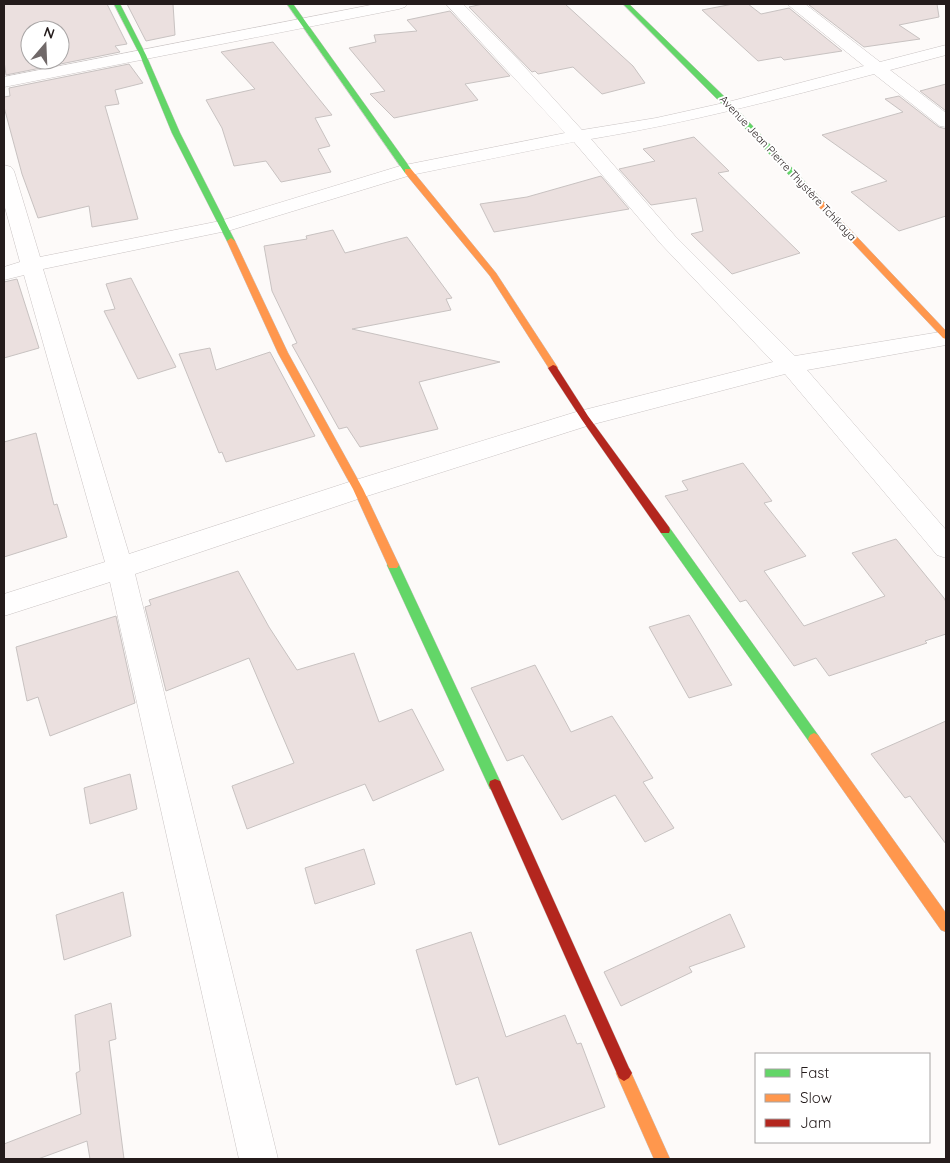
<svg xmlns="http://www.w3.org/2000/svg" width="950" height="1163" font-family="Quicksand,sans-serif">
<rect width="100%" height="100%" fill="#fdfaf9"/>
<!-- building -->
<path fill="#ebe0df" stroke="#c8c2c1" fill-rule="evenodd" d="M4,4h103l20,40 -12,2 5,6 -114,23 -2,-14zM30,30h30v30h-30z
M127,4h46l2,31 -29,6z
M483,4h82l68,62 12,17 -43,11 -29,-27 -35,7 -3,-3 -3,1 -63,-65z
M733,4h15l13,10 28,-6 53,43 -58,9 -3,-3 -23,4 -56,-51z
M813,4h124l2,13 -40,8 21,14 -56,8 -55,-42z
M450,11l60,65 -45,8 13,16 -84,18 -24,-24 15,-3 -36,-43 27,-6 -2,-7 43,-4 -10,-11z
M273,42l59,73 -17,3 15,28 -12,3 13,23 -50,10 -15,-21 -32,5 -12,-38 -16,-28 49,-11 -34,-37z
M129,64l14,19 -28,7 4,14 -14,2 33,113 -46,8 -3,-21 -51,12 -16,-44 -18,-67v-10l6,-1 -1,-8z
M946,84v27l-26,-20z
M899,96l40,31 7,2v87l-47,15 -48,-39 36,-11 -65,-46 81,-23 -18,-13z
M694,137l35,34 -11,2 82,80 -68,21 -41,-40 12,-3 -7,-33 -45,7 -32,-36 36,-8 -12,-12z
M601,176l28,33 -135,23 -14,-28 47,-7z
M333,230l12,23 62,-16 45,61 -6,1 5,11 -99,19 148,33 -81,20 19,47 -78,18 -13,-20 -8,2 -43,-77 -4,-7 5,-2 -25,-52 -8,-45 43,-7 -1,-3z
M131,278l45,89 -38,12 -34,-68 11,-2 -9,-25z
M17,279l22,69 -35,10v-76z
M210,348l6,22 54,-18 45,84 -89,26 -4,-10 -3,1 -40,-99z
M36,433l18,72 3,-1 10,33 -63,20v-115z
M743,463l29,38 -8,2 42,53 -42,15 40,55 81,-30 -33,-43 44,-14 48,59 2,4v32l-21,7 2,2 -98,33 -13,-18 -22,8 -48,-66 -6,2 -75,-106 23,-6 -6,-9z
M238,571l31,56 28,43 57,-17 25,69 33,-13 32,61 -71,31 -8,-17 -118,45 -15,-43 62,-23 -45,-105 -83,33 -21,-84 6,-2 -2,-5z
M689,615l43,70 -43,13 -40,-71z
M116,616l19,87 -85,33 -12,-39 -11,4 -11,-54z
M535,665l36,67 41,-16 41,62 -10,4 31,46 -29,14 -30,-47 -53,25 -39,-65 -16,6 -36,-73z
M946,721v123l-36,-48 -5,2 -34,-44z
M130,774l7,35 -47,15 -6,-36z
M364,849l11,35 -60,20 -10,-36z
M123,892l8,44 -67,24 -8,-45z
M730,914l15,33 -56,20 3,5 -71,34 -17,-34z
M471,932l35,105 59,-22 12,29 4,-1 24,64 -106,38 -21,-68 -22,8 -40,-135z
M111,1003l5,36 -7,2 15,118h-34l-3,-18 -49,18h-34v-15l77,-30 -5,-41 4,-2 -5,-56z"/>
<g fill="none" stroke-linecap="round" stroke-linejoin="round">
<defs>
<path id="street" d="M376,4h31l-2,3 -6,2 -395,78v-10z
M446,4h17l49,49 70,77 74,-12 72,-16 136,-36 -77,-62h18l75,58 66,-17v10l-56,15 56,43v14l-6,-1 -66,-52c-94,25 -187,49 -283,65l84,97 120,120 151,-25v14l-139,25 139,160v28l-9,-3 -152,-181 -195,51 -223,71 -232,78 143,585h-39l-129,-577 -106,34v-22l101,-32 -81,-287 -20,5v-13l16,-5 -16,-58v-39l7,2 3,4 26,86 180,-36 180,-55 165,-33zM574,142l87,102 112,118 -197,50 -227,70 -220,72 -86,-285 188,-39 180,-55z"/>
<path id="fast" d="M114,4h6l26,51 34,78 55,108 -1,2 -3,1 -4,-3 -55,-108 -32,-78z
M287,4h6l118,165v4h-6z
M623,4h6l104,101 91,97v4h-6l-91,-97z
M665,526l4,1 149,208 2,4 -2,4 -4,2 -4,-2 -149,-210 -1,-3z
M393,561l4,1 2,3 101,216 1,4 -1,4 -5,2 -5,-2 -103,-224 2,-3z"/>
<path id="slow" d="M405,169h6l85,104 62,95 -2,2h-6l-60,-94 -85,-103z
M818,202h6l122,129v8l-3,-1 -125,-132z
M231,238l4,3 53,112 75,136 36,76 -2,3h-8l-36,-79 -75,-136 -51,-112z
M814,733l4,2 128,178v19l-5,-2 -131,-187 -2,-4 2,-4z
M624,1065l5,3 41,91h-16l-38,-86 3,-5z"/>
<path id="jam" d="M553,365l3,1 32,50 81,111 1,3 -1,3h-8l-79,-113 -34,-52z
M495,779l5,2 129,287 3,5 -3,5 -5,3 -5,-3 -130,-293 1,-4z"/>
</defs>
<!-- street casing -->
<use href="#street" stroke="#cac4c4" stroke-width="1"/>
<!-- fast casing -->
<use href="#fast" stroke="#cac4c4" stroke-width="1"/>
<!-- slow casing -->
<use href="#slow" stroke="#cac4c4" stroke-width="1"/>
<!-- jam casing -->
<use href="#jam" stroke="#cac4c4" stroke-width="1"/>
<!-- street -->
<use href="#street" fill="#fffefe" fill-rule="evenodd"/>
<!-- fast -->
<use href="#fast" fill="#63d668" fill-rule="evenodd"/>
<!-- slow -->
<use href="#slow" fill="#ff974d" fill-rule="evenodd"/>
<!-- jam -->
<use href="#jam" fill="#b3261e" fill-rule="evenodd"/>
</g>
<g text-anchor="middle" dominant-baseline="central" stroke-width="4" stroke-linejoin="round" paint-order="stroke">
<!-- far-street labels -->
<g font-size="11" fill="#241b1b" stroke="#fff">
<text transform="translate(788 168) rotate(47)">Avenue Jean Pierre Thystère Tchikaya</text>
</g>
</g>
<!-- border -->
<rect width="950" height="1163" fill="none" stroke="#241b1b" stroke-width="10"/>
<!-- legend -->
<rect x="755" y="1053" width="175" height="90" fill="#ffffff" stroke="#a7a4a4"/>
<rect x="765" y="1069" width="25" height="8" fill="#63d668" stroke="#a7a4a4"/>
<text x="800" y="1078" font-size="15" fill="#241b1b">Fast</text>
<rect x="765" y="1094" width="25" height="8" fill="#ff974d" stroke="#a7a4a4"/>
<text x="800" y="1103" font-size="15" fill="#241b1b">Slow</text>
<rect x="765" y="1119" width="25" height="8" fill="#b3261e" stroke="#a7a4a4"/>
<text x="800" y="1128" font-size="15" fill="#241b1b">Jam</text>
<!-- north arrow -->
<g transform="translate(45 45) rotate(19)"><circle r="24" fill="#ffffff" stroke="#a7a4a4"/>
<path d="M0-4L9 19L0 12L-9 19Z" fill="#706969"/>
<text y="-8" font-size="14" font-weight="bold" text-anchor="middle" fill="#241b1b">N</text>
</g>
</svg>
